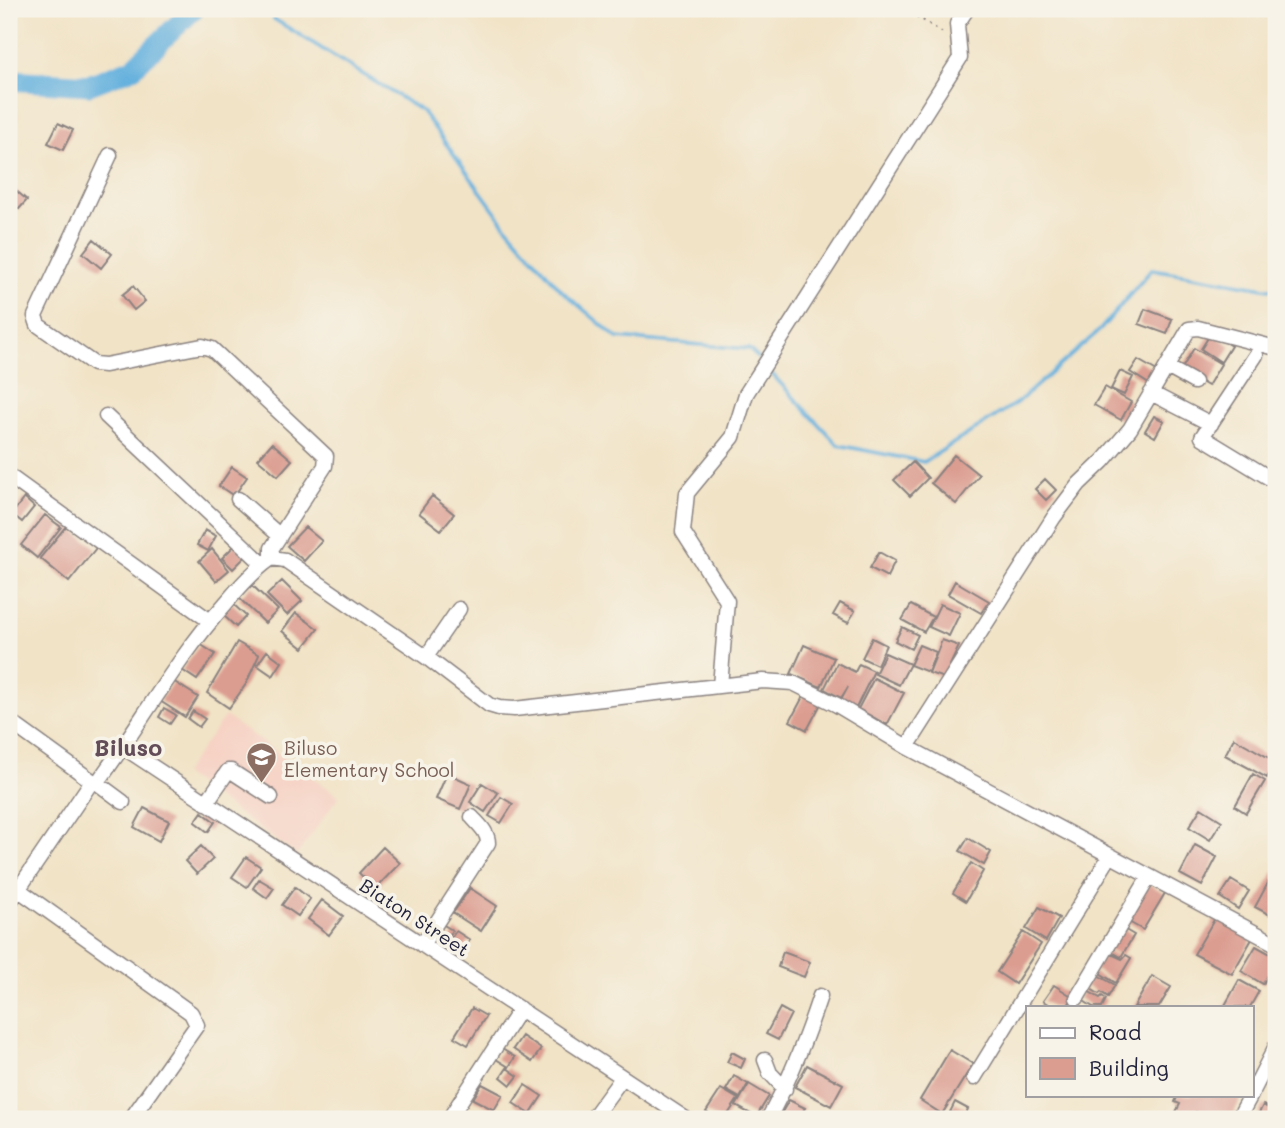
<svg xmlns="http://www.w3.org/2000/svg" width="1285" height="1128" font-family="Mali,sans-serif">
<rect width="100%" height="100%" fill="#f7f3e8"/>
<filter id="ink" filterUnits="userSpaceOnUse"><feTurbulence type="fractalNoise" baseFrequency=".0143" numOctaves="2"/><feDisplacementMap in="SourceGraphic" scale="14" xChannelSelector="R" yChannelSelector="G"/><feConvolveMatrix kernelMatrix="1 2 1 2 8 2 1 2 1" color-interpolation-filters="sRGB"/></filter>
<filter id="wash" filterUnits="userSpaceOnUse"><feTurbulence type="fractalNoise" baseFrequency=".00686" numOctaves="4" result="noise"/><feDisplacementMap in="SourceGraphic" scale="28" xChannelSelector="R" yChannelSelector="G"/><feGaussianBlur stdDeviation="1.57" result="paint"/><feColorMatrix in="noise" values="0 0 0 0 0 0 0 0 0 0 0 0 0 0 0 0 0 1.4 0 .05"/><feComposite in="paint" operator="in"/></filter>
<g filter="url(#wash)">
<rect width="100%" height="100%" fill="#f1e3c6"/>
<!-- built -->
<path fill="#f6d2c4" d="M225,716l114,80 -42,59 -114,-81z"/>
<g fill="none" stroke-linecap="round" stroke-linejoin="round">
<!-- stream -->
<path stroke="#65b1de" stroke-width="3.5" d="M271,9l3,10 148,92 84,115 56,65 55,47 132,11 9,9
M771,373l67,72 86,17 94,-60 82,-72 52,-61 124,21"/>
<!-- river -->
<path stroke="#65b1de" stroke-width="21" d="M9,80l80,5 44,-17 61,-59"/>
</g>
<g id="blocks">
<!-- building -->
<path fill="#dc9d91" d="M58,123l15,7 -10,20 -15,-7z
M13,188l14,12 -8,9 -10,-9v-7z
M94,239l18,15 -11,14 -18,-15z
M133,286l12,15 -11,9 -12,-15z
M1145,309l27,10 -5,15 -28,-10z
M1211,333l20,13 -10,16 -20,-13z
M1194,348l27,16 -13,22 -27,-16z
M1138,360l19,11 -8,13 -19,-12z
M1120,371l13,6 -9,18 -13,-6z
M1105,387l26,15 -10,18 -27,-15z
M1154,416l10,5 -9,16 -10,-6z
M272,443l20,17 -14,16 -20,-17z
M954,455l25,20 -23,29 -25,-21z
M913,462l15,16 -18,18 -16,-16z
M232,467l15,10 -13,19 -15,-10z
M1045,479l11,11 -10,10 -11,-11z
M432,496l22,18 -13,16 -22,-17z
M24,498l10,9 -12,15 -10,-8z
M45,515l16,12 -24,31 -16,-13z
M67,525l29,23 -27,34 -29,-24z
M305,527l17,14 -18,20 -17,-15z
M205,530l11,6 -8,15 -11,-6z
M235,545l11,11 -13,13 -11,-11z
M212,549l17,21 -13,11 -17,-20z
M879,552l16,9 -8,16 -17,-9z
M282,581l20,20 -15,14 -20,-20z
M955,581l34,20 -8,12 -33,-19z
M252,585l26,25 -13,13 -26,-25z
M232,603l14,13 -10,11 -14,-13z
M840,603l15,8 -7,12 -15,-8z
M940,604l20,9 -11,23 -20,-9z
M911,605l22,12 -9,15 -22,-12z
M296,613l22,16 -15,19 -21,-17z
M902,627l16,8 -7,14 -16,-8z
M872,638l14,7 -9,20 -15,-7z
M942,640l17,6 -15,32 -15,-5z
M237,642l22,13 -13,29 -17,24 -22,-15z
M200,644l15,10 -18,26 -15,-10z
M804,645l30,13 -13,29 -30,-13z
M919,645l17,7 -8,20 -18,-7z
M267,651l15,11 -9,14 -16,-11z
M885,653l25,11 -11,21 -24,-11z
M837,663l18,9 4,-8 15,7 -18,37 -15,-8 7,-13 -7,11 -17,-9z
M874,678l30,15 -17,32 -29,-16z
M173,681l25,16 -13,20 -25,-16z
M805,693l17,9 -15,28 -17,-9z
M164,708l12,7 -6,9 -11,-7z
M193,711l12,8 -6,8 -11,-8z
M1234,738l42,24 -9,16 -42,-23z
M447,773l24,11 -11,25 -24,-10z
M1253,774l12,7 -19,32 -11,-7z
M482,783l16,10 -13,19 -15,-10z
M501,797l12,7 -12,19 -12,-7z
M144,808l25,13 -10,20 -25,-14z
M1201,808l21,13 -12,19 -21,-13z
M202,812l13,10 -7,10 -13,-10z
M968,838l23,14 -7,13 -24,-14z
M1195,845l22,12 -15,29 -22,-12z
M201,846l12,13 -16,15 -12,-13z
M383,847l17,16 -25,26 -16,-16z
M246,857l15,10 -14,20 -15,-10z
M971,863l12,8 -17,30 -13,-8z
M1276,868v44l-2,5 -19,-10z
M259,879l15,9 -7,10 -14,-10z
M1231,880l18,11 -11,18 -18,-12z
M1149,884l16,9 -22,37 -16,-9z
M295,887l15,12 -12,17 -16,-11z
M470,888l27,18 -16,25 -28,-18z
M322,900l21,16 -14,19 -21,-16z
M1039,907l20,11 -13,23 -20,-12z
M1215,918l37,21 -20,35 -38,-20z
M442,924l10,6 -9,14 -10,-7z
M1122,928l12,7 -13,22 -12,-7z
M456,931l14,9 -9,13 -14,-9z
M1023,932l18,12 -26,40 -18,-12z
M1256,946l20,11v4l-13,23 -22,-13z
M783,952l27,10 -6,15 -26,-10z
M1107,952l15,7 4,-4 5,3 -15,25 -21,-13z
M1094,973l21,12 -7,12 -7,-5 -2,2 -13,-8z
M1152,976l19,11 -12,20h-25z
M1239,980l20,11 -9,16h-26z
M1054,985l19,12 -6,10h-14l-10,-6z
M1084,989l16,9 2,-2 4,3 -4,8h-9l-14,-9z
M472,1008l14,8 -18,29 -14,-8z
M780,1008l11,6 -13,26 -12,-6z
M522,1036l19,13 -9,13 -19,-13z
M502,1049l13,8 -6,10 -13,-8z
M950,1050l23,14 -31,50 -22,-14z
M732,1052l13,7 -4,9 -14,-6z
M807,1065l36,19 -12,22 -36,-19z
M507,1068l11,8 -7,9 -10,-8z
M734,1076l14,8 -8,14 -14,-8z
M482,1084l21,11 -9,15 -21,-11z
M749,1084l20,12 -13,21 -20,-11z
M525,1085l17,11 -12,18 -17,-11z
M721,1089l17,10 -13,20h-7l-12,-7z
M1178,1095h58l6,2 -11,22h-21l-14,-7 -3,7h-8l-10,-5 5,-10 -5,-2z
M789,1100l16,8 -7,11h-20z
M955,1102l13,7 -5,10 -13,-7z
M1263,1105l13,7v7h-20z"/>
</g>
</g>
<g filter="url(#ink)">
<use href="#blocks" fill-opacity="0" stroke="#8a8280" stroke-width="2"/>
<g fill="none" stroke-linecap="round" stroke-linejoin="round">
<defs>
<path id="minor" d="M110,155l-75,161 3,9 56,39 11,1 97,-19 10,3 114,107 -1,10 -53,82v10
M1256,355l-54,82 74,45
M1167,367l27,15
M1151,393l60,31
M106,416l157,148
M9,476l201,145
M238,499l42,37
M426,657l33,-48
M720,686l7,-85 -44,-69 4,-39 46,-56 13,-43 214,-336 -3,-34 10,-15
M9,721l83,60
M123,747l563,372
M907,747l147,-230 25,-33 24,-23 27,-32 59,-100 9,-1 78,20
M96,782l27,20
M206,803l22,-32h3l40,26
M19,890l172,123 6,12 -64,91
M9,903l83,-122 4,1 4,-3c42,-58 78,-122 126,-176 14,-17 28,-33 46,-45l13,2 141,97 63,48 10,3 15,1 249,-28 30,2 44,22 70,42 369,197
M422,945l66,-102c0,-11 -9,-18 -16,-26
M1077,998l72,-121
M765,1060l5,13 15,16
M974,1078l136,-222
M1252,1093l24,-47
M449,1119l71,-110
M592,1119l30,-41
M768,1119c22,-39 38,-81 52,-123
M1238,1119l13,-24"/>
</defs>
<!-- minor casing -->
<use href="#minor" stroke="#8a8280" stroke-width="17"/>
<!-- path -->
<path stroke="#8a8280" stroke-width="2" stroke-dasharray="2 5" stroke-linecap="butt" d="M905,9l38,24"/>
<!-- minor -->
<use href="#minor" stroke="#fff" stroke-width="14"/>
</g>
</g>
<!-- icons -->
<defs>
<symbol id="school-pin" viewBox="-11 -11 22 30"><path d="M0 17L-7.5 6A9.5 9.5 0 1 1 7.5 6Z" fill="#8d6e63" stroke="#f7f3e8"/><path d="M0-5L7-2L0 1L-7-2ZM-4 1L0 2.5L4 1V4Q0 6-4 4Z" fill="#fff"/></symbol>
</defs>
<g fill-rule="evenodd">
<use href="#school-pin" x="244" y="740" width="35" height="47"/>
</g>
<g text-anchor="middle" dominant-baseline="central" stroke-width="7" stroke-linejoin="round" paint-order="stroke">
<!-- education labels -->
<g font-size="19" fill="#785e54" stroke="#f7f3e8" text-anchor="start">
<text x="284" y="747">Biluso<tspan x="284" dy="22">Elementary School</tspan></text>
</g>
<!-- street labels -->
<g font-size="19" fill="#22223b" stroke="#f7f3e8">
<text transform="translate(415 917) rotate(33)">Biaton Street</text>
</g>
<!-- quarter labels -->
<g font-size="23" font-weight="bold" fill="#634d59" stroke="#f7f3e8">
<text x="128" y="747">Biluso</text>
</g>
</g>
<!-- margin -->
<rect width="1285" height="1128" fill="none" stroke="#f7f3e8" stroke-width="35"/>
<!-- legend -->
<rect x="1026" y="1006" width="228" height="91" fill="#f7f3e8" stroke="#a29fa3" stroke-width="2"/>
<rect x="1040" y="1028" width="35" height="10" fill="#ffffff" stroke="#a29fa3" stroke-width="2"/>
<text x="1089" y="1040" font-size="21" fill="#22223b">Road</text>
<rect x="1040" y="1058" width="35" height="21" fill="#dc9d91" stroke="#a29fa3" stroke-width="2"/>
<text x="1089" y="1076" font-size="21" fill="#22223b">Building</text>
</svg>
